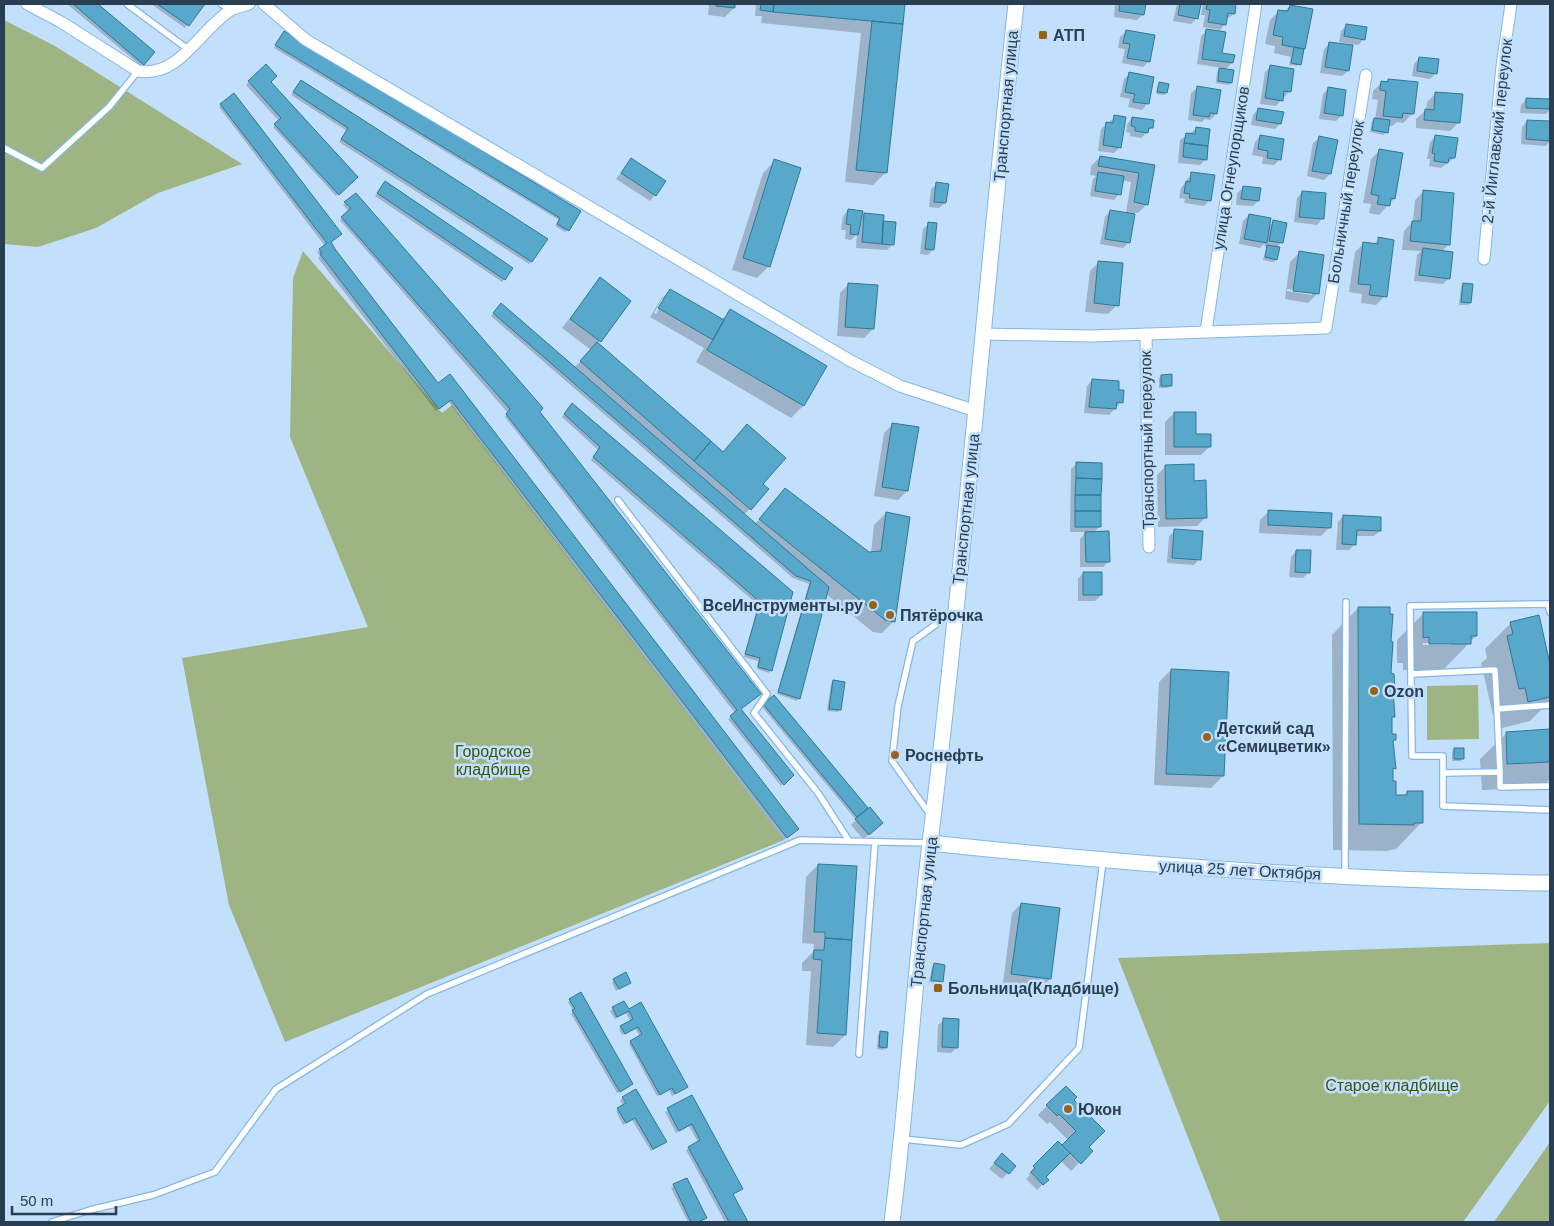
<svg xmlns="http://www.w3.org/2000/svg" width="1554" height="1226" font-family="Arial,sans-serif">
<rect width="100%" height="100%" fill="#c2dffc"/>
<!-- green -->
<path fill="#9eb583" d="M4,20l51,26 187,118 -84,29 -62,35 -58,19 -34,-3z
M303,251l139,162 10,-8 332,435 -499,202 -56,-137 -47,-247 186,-31 -78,-190 3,-159z
M1478,685l1,54 -52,1v-54z
M1550,943v158l-87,121h-242l-103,-264z
M1550,1142v80h-56z"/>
<!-- shadow -->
<path fill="#0003" fill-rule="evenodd" d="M67,4h30l57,48 -13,14z
M151,4h52l-18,24z
M709,4h25v4l-9,9 -17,-2z
M756,4h148l-19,169 -12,12 -28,-3 16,-149 -100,-10 1,-7h-7z
M1115,4h29l-1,10 -6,6 -23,-3z
M1177,4h23l-3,14 -6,6 -18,-3z
M1203,4h32l-1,10 -8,5 -1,5 -5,6 -17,-3 2,-12h-4z
M1290,6l14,43 -7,17 -8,-1 2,-8 -17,-4 1,-7 -10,-2 5,-24 9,-9 5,1z
M1347,25l17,14 -6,6 -19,-3 2,-11z
M1207,31l14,23 11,9 -7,7 6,12 -2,3 -13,-2 1,-11 5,-4 -25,-4 4,-28z
M1126,32l23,29 -6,6 -21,-4 3,-14 -7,-1 2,-11z
M282,35l297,176 -11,19 -3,2 -10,-6 4,-6 -285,-172z
M1330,43l18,28 -6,5 -22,-3 4,-24z
M1419,58l17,15 -6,6 -18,-3 2,-12z
M266,66l3,16 88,95 -21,19 -63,-69 6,-6 -33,-36z
M1270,67l23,3 -4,22 -13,14 -16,-2 5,-32z
M1130,73l23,5 -6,26 -5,6 -14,-3 2,-8 -10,-2 4,-18z
M1389,80l23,34 -9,9 -6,-1 -5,4h-4l-4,9 -14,-3 2,-11 3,-2 3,-19 -6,-1 1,-8 9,-9z
M301,81l245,158 -15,23 -2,2 -190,-122 8,-11 -56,-36z
M1159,83l7,10 -2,2 -8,-1z
M1197,88l19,26 -6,6 -5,-1 -3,3 -14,-2 3,-27z
M1328,89l14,26 -6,6 -17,-2 4,-25z
M1436,93l23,29 -9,9 -34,-3v-9l10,-9 1,-8z
M1526,99l24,1v10l-4,4 -26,-1 1,-8z
M221,105l217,280 11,-9 345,456 -10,8 -336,-439 -12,10 -118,-153 2,-2 -3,-4 8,-6 -106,-139z
M1258,109l22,15 -5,5 -24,-4 2,-10z
M1115,117l5,30 -6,6 -16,-2 3,-22z
M1132,118l20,9 -11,11 -11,-2v-3l-4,-1 1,-8z
M1527,121l23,1v19l-4,5 -25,-2 1,-17z
M1197,128l9,31 -6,6 -22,-2 2,-23z
M1260,136l19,24 -5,5 -12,-1 1,-7 -11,-2 3,-13z
M1435,137l19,21 -13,10 -12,-2 1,-7h-3l3,-17z
M1319,138l11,36 -6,6 -17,-4 6,-33z
M1380,150l14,49 -15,16 -10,-2 2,-9 -8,-1 8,-44z
M1100,157l54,9 -7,38 -9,9h-4l-5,29 -6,6 -23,-4 5,-27 5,-6 16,2 5,-31 -9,-2 -3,14 -5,6 -24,-4 3,-17 3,-3 -6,-1 1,-9z
M631,159l24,36 -5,6 -34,-22z
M775,161l-6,105 -12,12 -25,-8 31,-97z
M1192,173l18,27 -6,6 -20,-3 1,-4 -6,-1 2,-10z
M937,184l8,19 -6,5 -10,-1 2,-18z
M383,185l121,94 -2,3 -127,-86z
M1243,188l15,13 -5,5 -17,-1 1,-12z
M1424,191l25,53 -8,8 8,26 -6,6 -29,-3 3,-26 4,-4 -19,-1 2,-19 9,-10 2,-21z
M1302,192l23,2 -3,25 -5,6 -23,-3 3,-24z
M356,195l182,217 202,298 53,64 -12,12 -53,-67 7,-6 -230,-296 3,-4 -168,-193 9,-8 -6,-7z
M848,210l12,8 4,-4 18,8 11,22 -6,6 -31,-2 1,-14 -6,6 -6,-1 1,-9h-5l2,-14z
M1249,215l19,12 6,-6 7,22 -5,5v11l-2,3 -11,-2 4,-13 -3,-1 1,-3 -5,5 -21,-4 4,-23z
M929,223l4,26 -5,6 -8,-1 3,-25z
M1379,239l6,57 -9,9 -15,-2 1,-9 -13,-2 6,-40 9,-9 9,2z
M1299,253l18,41 -9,9 -23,-4 5,-37zM1287,289l25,3v3l-25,-4z
M1099,262l18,43 -9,9 -23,-2 5,-41z
M600,279v62l-3,3 170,146 -23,25 11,9 30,-34 86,63 3,-28 12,-12 8,108 -12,12 -9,-1 -47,-38 -29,107 -20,-7 32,-110 -16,-6 -302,-262 10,-11 73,63 17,-18 -29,-22z
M849,284l24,45 -9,9 -27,-2 3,-43z
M1463,284l9,1 -2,18 -2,2h-9l2,-18z
M670,290l51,30 10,-9 95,56 -23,39 -12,12 -95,-56 8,-14 -54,-31 11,-18zM662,299h3l-9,15 -2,-1z
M1162,376l9,9 -3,3h-9v-10z
M1092,380l25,11 4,11 -12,13 -25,-2 3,-27z
M569,407l223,185 -23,81 -12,-4 1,-8 -14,-4 14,-52 -167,-145 7,-10 -36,-33z
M1174,413l21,23 15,10 -9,9h-36v-33z
M893,424l14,67 -9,9 -24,-4 10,-63z
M1077,463l23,63 -7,7 16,28 -6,6h-23v-28l6,-7h-16l1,-63z
M1166,466l27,16 13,35 -9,9 -39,1 -1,-52z
M1269,511l61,16 -9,9 -62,-3 1,-13z
M1343,516l37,15 -6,5h-18l-1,8 -6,6h-13l2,-28z
M1175,531l24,28 -5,6 -27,-2 2,-27z
M1296,551l13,21 -6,6 -14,-1 2,-20z
M1083,573l18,22 -6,6h-17v-22z
M1358,608l32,67 3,42 -3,3 1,15 4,5 -3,2 2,12 -2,28 3,15h8l4,-5 15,30 -26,27 -9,2 -54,-1 -1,-215z
M1423,614l53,22 -33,34h-40v-7h-6v-23zM1423,643h28v2h-28z
M1538,616l12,53v32l-20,20 -28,7 -3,-14 -6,1 -12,-52 6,-5 -2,-9 26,-26z
M1171,670l52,106 -12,12 -57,-3 5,-103z
M833,681l7,29 -2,2 -11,-1 4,-27z
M764,705l112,124 -13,10 -12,-14 5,-5 -94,-113z
M1550,731v48l-8,8 -60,3 -2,-31 27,-26z
M1454,749l9,9 -2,3h-9v-9z
M818,865l27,170 -12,12 -27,-2 5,-74h-9v-8l11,-11 1,-8 -12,-1 4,-66z
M1021,904l29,75 -9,9 -38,-5 9,-70z
M934,964l7,17 -2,3 -10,-2 3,-15z
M614,980l16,2 -14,9 -4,-8z
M570,1000l62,84 -3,3 -12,6 -46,-79 2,-3 -5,-9z
M624,1003l4,8 12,-7 44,85 -12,7 -3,-6 -12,6 -28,-52 11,-7 -5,-9 -13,7 -3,-6 12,-7 -5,-9 -11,6 -5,-8z
M944,1020l13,27 -6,6 -14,-1 1,-27z
M881,1032l5,15 -3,3 -6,-1 1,-14z
M1066,1087l6,14 15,46 4,4 -20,20 -10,-10 -17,16 3,3 -10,10 -11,-11 4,-4 -1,-2 29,-30 4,3 6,-6 -18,-18 -3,2 -9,-9z
M691,1097l48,94 -7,4 15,27h-22l-39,-72 12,-8 -9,-16 -13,7 -11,-21z
M623,1098l40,46 -12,7 -19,-31 -9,5 -7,-14 8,-5 -4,-5z
M1002,1154l13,12 -13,13 -13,-10z
M674,1186l31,32 -2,2 -15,2 -17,-34z"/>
<!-- building -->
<path fill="#58a8cb" stroke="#2f7895" d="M73,4h25l57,48 -11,13z
M157,4h48l-16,22z
M716,4h19v4l-19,-2z
M761,4h13l-1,8 -13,-2z
M774,4h131l-2,20 -130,-12z
M1120,4h26l-2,11 -25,-4z
M1180,4h21l-3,15 -20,-4z
M1207,4h29l-1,10 -7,-1 -2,12 -18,-3 2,-12 -4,-1z
M1290,5l23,4 -8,40 -23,-4 1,-8 -10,-2 5,-25 10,1z
M872,21l31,3 -16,149 -31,-3z
M1346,24l21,3 -2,13 -21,-4z
M1206,29l20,3 -4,21 13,2 -2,8 -31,-4z
M1126,30l29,5 -5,27 -23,-4 3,-14 -7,-1z
M284,31l297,180 -12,20 -12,-7 3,-6 -285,-173z
M1329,42l24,3 -4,26 -24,-4z
M1294,47l10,2 -3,16 -10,-2z
M1419,57l20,2 -2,15 -20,-3z
M266,64l11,12 -6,6 87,95 -19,18 -65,-71 7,-6 -33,-37z
M1270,65l24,4 -3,23 -7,-1 -1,10 -18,-3z
M1219,68l15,2 -2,13 -14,-2z
M1129,72l25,5 -5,27 -16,-2 2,-8 -10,-2z
M1388,79l30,3 -4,32 -11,-1 -1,5 -19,-2 3,-25 -6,-1 1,-9 7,1z
M301,80l247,159 -16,23 -191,-123 7,-11 -55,-36z
M1159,82l10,2 -2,9 -10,-1z
M1197,86l24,4 -4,24 -7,-1 -1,4 -16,-2z
M1328,87l18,3 -3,26 -19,-3z
M1435,92l28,2 -3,29 -36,-3 1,-11 9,1z
M234,93l108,141 -11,8 4,7 103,134 12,-9 349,455 -12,9 -336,-438 -12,9 -119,-155 2,-1 -3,-4 8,-6 -107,-139z
M1526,98l24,1v10l-24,-1z
M1258,108l26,4 -3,12 -25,-4z
M1114,115l12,2 -5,31 -18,-3 3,-23 7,1z
M1132,117l22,3 -1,8h-4l-1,5 -13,-2v-4l-4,-1z
M1374,118l16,2 -2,13 -16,-3z
M1527,120l23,1v20l-24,-2z
M1196,127l14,2 -2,17 -24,-3 2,-10 9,1z
M1260,135l24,4 -3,21 -14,-2 1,-7 -10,-2z
M1435,135l23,3 -3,20h-6l-1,5 -14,-2 1,-7 -3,-1z
M1319,136l19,4 -7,34 -19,-3z
M1184,143l24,3 -1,14 -24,-3z
M1379,149l24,4 -8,46 -4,-1 -1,8 -13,-2 2,-8 -8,-2z
M1100,156l55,9 -7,40 -14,-3 5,-29 -41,-7z
M631,158l35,23 -10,15 -35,-23z
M774,159l27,9 -31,99 -27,-9z
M1098,172l26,4 -3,19 -26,-4z
M1191,172l24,3 -4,26 -22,-3 1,-4 -6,-1 2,-12 4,1z
M385,181l128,87 -8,12 -128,-87z
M936,182l13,2 -3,19 -12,-1z
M1243,186l18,2 -2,13 -18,-2z
M1423,190l31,3 -4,52 -40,-4 2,-20h9z
M1302,191l24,2 -2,26 -25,-2z
M356,193l187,215 -3,4 221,282 -20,15 53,66 -10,10 -54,-69 7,-6 -231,-296 4,-5 -169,-192 10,-9 -7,-6z
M848,209l15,2 -5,24 -8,-1 1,-9 -5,-1z
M1110,210l25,4 -5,29 -25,-4z
M864,213l20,2 -2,29 -20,-2z
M1249,214l22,4 -4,25 -23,-4z
M1273,220l14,3 -4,20 -14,-2z
M883,221l13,1 -2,23 -12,-1z
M928,222l9,1 -3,27 -9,-1z
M1378,237l16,3 -7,57 -18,-2 2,-10 -13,-1 5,-42 15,2z
M1267,245l13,2 -3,13 -12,-3z
M1423,248l30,4 -3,27 -31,-4z
M1299,251l25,4 -5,39 -26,-3z
M1098,261l25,2 -4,43 -25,-3z
M600,277l31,24 -30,41 -31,-23z
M848,283l30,2 -4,44 -29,-2z
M1463,283l10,1 -2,19 -10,-1z
M670,289l54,31 -11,20 -55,-32z
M501,303l328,284 -29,112 -22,-7 33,-111 -15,-5 -303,-263z
M730,309l97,57 -23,40 -97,-56z
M597,342l114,99 -17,20 -114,-100z
M1172,374v12h-11v-11z
M1092,379l27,2v9h5l-1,13 -6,-1 -1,7 -27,-2z
M572,403l221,189 -21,79 -14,-4 2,-9 -15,-4 15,-52 -167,-145 7,-10 -36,-33z
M1174,412h22v22h15v13h-37z
M892,423l27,4 -11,64 -26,-4z
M747,424l39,34 -23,26 6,5 -18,21 -57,-49 17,-20 12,11z
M1076,462l26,1v16l-26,-1z
M1194,464v17l12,-1 1,38 -41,1 -1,-54z
M1076,478l26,1 -1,16h-26z
M785,488l84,64 12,-1 5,-39 24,5 -15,105 -10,-2 -126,-101z
M1075,495h26v16h-26z
M1268,510l64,3 -1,15 -63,-3z
M1075,511h26v16h-26z
M1343,515l38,2v14l-24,-1 -1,15 -14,-1z
M1174,529l29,2 -2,29 -29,-2z
M1109,531l1,31h-24l-1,-30z
M1296,550h15l-1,23 -15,-1z
M1083,572h19v23h-19z
M1358,607h32v7h3l-2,27 2,1 -2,31 3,1 1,16h-2l2,27h-3v17h4v6h-3l3,29 -3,-1v13h3v14h11v-4h16v32h-9v2l-55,-1z
M1423,612h54v24h-6v8h-42v-7l-6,1z
M1539,615l11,49v33l-22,5 -3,-14 -6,1 -12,-53 6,-2 -3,-12z
M1171,669l58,3 -5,104 -58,-2z
M833,680l12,2 -4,28 -12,-1z
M774,695l94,113 -11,9 -94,-113z
M1550,729v33l-43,2 -1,-32z
M1454,748h10v11h-10z
M870,807l13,16 -14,12 -14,-16z
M818,864l39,2 -5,74 -27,-2v-6h-11z
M1021,903l39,5 -9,71 -40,-5z
M825,938l27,2 -6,95 -29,-2 5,-73 -9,-1 1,-9h10z
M934,963l11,2 -2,17 -12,-2z
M626,972l5,11 -12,6 -6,-10z
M581,992l52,92 -13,8 -48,-82 3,-1 -6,-10z
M624,1001l5,8 12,-7 47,85 -13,7 -3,-6 -12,7 -30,-54 12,-7 -4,-7 -13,7 -5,-8 13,-7 -4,-8 -12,6 -5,-10z
M943,1018l16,1 -1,29 -16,-1z
M880,1031l8,1 -1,16 -8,-1z
M1066,1086l11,11 -3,3 31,31 -16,16 4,4 -12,13 -19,-19 14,-14 -17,-17 -2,2 -11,-11z
M636,1089l31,53 -14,7 -18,-31 -9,5 -9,-15 9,-5 -4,-6z
M692,1095l51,94 -10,5 15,28h-19l-41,-75 12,-7 -8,-16 -13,7 -12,-23z
M1058,1141l12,12 -24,24 3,3 -6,5 -12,-13 4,-4 -2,-2z
M1002,1153l14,13 -7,8 -15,-11z
M687,1178l20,40 -9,4h-7l-18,-38z"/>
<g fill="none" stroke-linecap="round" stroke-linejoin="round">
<defs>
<path id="lane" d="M127,4l62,46
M221,4l10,6
M4,148l38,20 67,-61 29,-36
M618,500l149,194 -13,19 64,80 31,48
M1550,612l-2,-8 -138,2 2,150h31v17l57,-1v15l50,-1
M1411,674l84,-4 2,39 53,-4
M1497,709l3,63
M1443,773v33l107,4
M931,816l-39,-55 6,-55 15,-65 40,-29
M1345,876l1,-274
M859,1054l16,-212
M903,1139l58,6 47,-21 71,-76 24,-187
M52,1222l38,-12 63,-15 62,-23 61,-83 151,-95 373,-154 128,3"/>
<path id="street" d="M27,4l34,18 77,49c42,7 62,-42 93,-61 5,-3 13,-4 18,-6
M264,4l42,36 545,321 49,25 76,25
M1484,259l18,-193 9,-62
M1206,331l50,-327
M984,334l107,2 235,-8 40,-253
M1146,334l3,213"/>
<path id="secondary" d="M930,843c206,22 413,38 620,40
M892,1222c16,-126 23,-253 38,-379 34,-279 56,-560 86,-839"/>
</defs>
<!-- lane casing -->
<use href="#lane" stroke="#86b6e5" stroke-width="8"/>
<!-- street casing -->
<use href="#street" stroke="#86b6e5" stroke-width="13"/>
<!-- secondary casing -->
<use href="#secondary" stroke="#86b6e5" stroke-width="17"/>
<!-- lane -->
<use href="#lane" stroke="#fff" stroke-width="5.5"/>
<!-- street -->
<use href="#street" stroke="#fff" stroke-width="11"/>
<!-- secondary -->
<use href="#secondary" stroke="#fff" stroke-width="15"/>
</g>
<!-- markers -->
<g fill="#99621b" stroke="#c2dffc" stroke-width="2">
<rect x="1038" y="30" width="10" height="10" rx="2.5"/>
<circle cx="873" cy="605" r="5"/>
<circle cx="890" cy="615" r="5"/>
<circle cx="1374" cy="691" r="5"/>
<circle cx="1207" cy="737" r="5"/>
<circle cx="895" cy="755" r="5"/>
<rect x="933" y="983" width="10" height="10" rx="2.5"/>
<circle cx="1068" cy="1109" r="5"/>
</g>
<g text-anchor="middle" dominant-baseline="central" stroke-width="5" stroke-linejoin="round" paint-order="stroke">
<!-- poi labels -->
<g font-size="16" font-weight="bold" fill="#2a3e51" stroke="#c2dffc" text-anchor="start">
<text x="1053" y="35">АТП</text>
<text x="863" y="605" text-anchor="end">ВсеИнструменты.ру</text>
<text x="900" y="615">Пятёрочка</text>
<text x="1384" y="691">Ozon</text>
<text x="1217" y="728">Детский сад<tspan x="1217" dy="18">«Семицветик»</tspan></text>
<text x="905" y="755">Роснефть</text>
<text x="948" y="988">Больница(Кладбище)</text>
<text x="1078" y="1109">Юкон</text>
</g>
<!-- street labels -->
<g font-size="16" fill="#2a3e51" stroke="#c2dffc">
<text transform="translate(1006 106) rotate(-85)">Транспортная улица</text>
<text transform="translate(1497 131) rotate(-84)">2-й Йиглавский переулок</text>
<text transform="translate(1231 168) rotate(-81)">улица Огнеупорщиков</text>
<text transform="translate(1346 202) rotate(-81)">Больничный переулок</text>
<text transform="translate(1147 440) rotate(-91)">Транспортный переулок</text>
<text transform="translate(966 509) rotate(-84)">Транспортная улица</text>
<text transform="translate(1240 870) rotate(3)">улица 25 лет Октября</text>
<text transform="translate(924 912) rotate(-84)">Транспортная улица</text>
</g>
<!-- park labels -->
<g font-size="16" fill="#3a540d" stroke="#c2dffc">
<text x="493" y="751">Городское<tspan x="493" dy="18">кладбище</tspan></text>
<text x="1392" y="1085">Старое кладбище</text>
</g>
</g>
<!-- border -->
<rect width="1554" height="1226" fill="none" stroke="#2a3e51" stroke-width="10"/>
<!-- scale -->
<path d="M12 1206v8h104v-8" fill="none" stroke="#2a3e51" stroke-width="2.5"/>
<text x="20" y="1206" font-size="15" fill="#2a3e51" stroke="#c2dffc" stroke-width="4" paint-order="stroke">50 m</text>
</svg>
